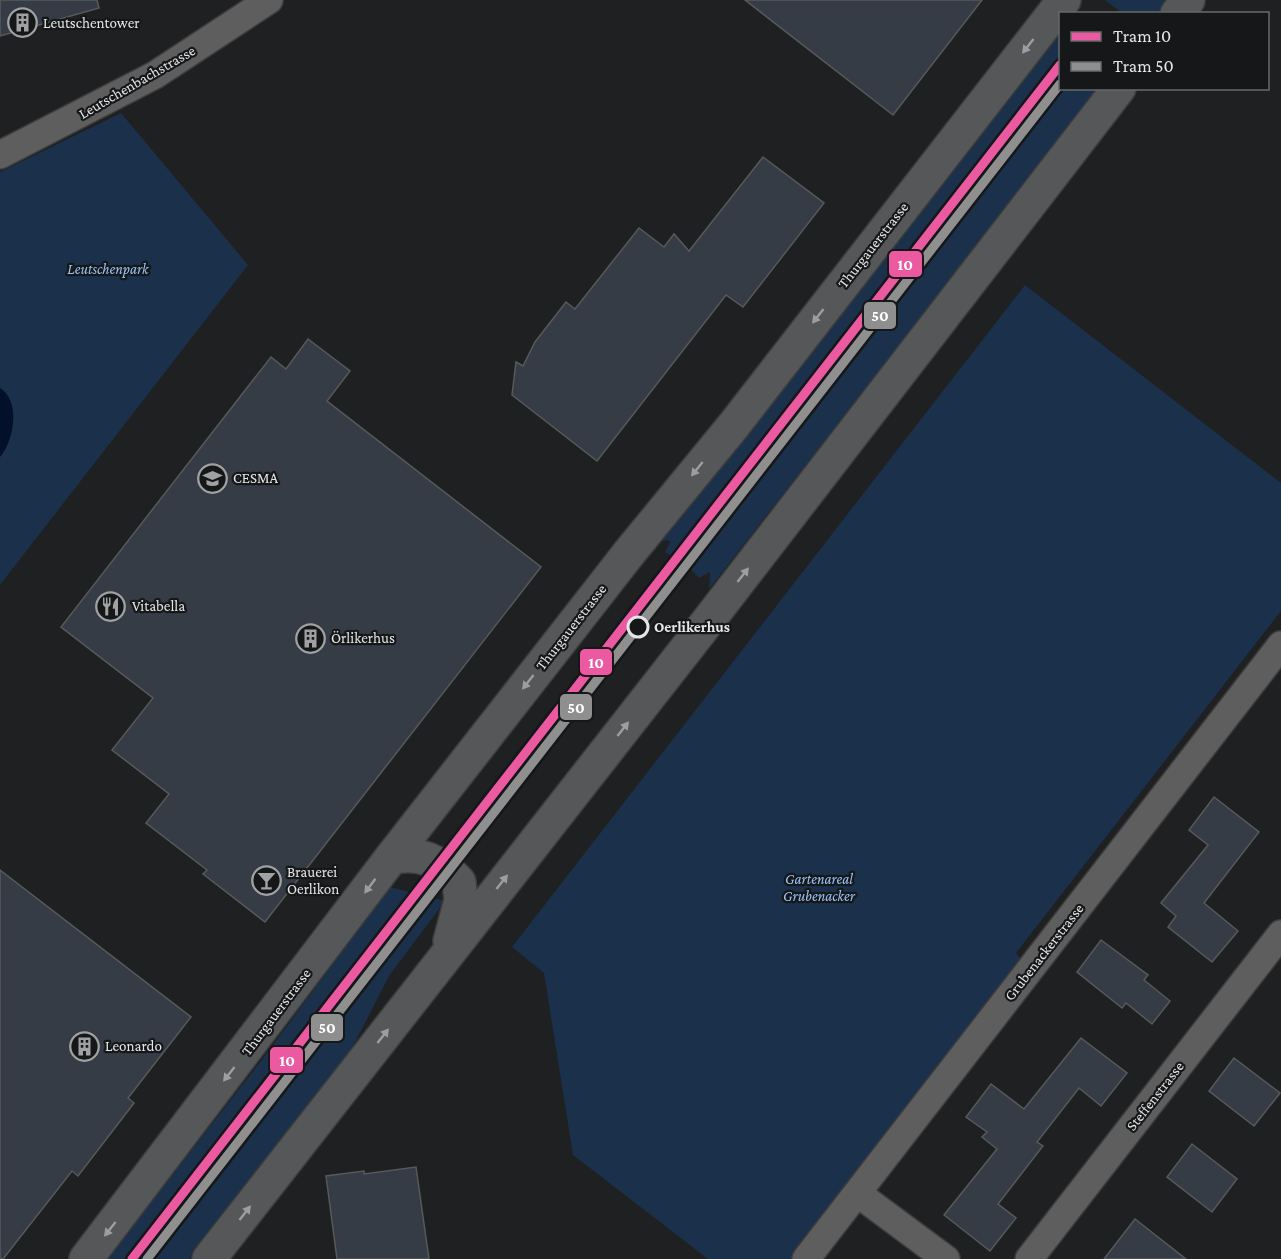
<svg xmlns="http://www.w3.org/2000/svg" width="1281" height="1259" font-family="'Crimson Pro',serif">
<rect width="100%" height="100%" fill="#1f2022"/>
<!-- green -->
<path fill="#1b304a" d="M1105,0h63l-11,14 -35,-1z
M1060,31v57l39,1 -390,500 1,-17 -11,6 -14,-15 -20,-11 5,-9 -2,-3 -12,2 50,-56z
M121,113l127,152 -248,320v-413z
M1025,285l256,198v128l-265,342 7,8 -232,298h-83l-135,-104 -29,-182 -32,-26z
M390,887l55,14 -56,75 -39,76 -161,207h-82l157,-202z"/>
<!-- water -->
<path fill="#031029" d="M0,388c21,13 14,53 0,69z"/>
<!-- building -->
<path fill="#353c45" stroke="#58595a" stroke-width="1.5" d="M0,0h97l2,8 -99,28z
M745,0h237l-89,115z
M763,157l61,46 -81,104 -17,-12 -129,166 -85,-66 4,-33 7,4 12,-24 31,-40 9,7 64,-81 25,19 10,-13 15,17z
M308,339l42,32 -23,30 214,166 -276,355 -62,-48 4,-4 -61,-47 23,-29 -57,-44 41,-52 -92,-71 210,-270 15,12z
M1214,797l45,35 -55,71 34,28 -26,31 -44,-35 8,-11 -15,-13 47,-58 -19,-15z
M0,870l191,147 -63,81 6,5 -56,73 -6,-5 -69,88h-3z
M1101,940l47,35 -4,5 26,21 -18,23 -26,-21 -4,5 -45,-36z
M1081,1038l46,35 -26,33 -22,-18 -42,54 6,4 -45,58 18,14 -26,33 -46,-36 53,-66 -15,-12 5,-5 -21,-15 25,-33 33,25z
M1234,1058l46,35 -26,33 -45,-35z
M1192,1144l45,35 -25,33 -45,-35z
M416,1167l13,92h-92l-11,-83 38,-5v3z
M1135,1219l51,40h-82z"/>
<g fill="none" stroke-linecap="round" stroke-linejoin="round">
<defs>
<path id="street" d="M0,155l155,-80 114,-75
M857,1193l89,66
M806,1259l475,-614
M1029,1259l252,-325"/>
<path id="secondary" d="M1177,14l11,-14
M391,858c29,-7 49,3 68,24l2,18 -11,41
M86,1259l305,-401 238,-305 105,-128 330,-425
M209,1259l503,-643 407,-528"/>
</defs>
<!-- street casing -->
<use href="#street" stroke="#3c3c3d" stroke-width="30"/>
<!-- secondary casing -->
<use href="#secondary" stroke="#3c3c3d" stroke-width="36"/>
<!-- street -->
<use href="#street" stroke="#5e5e5f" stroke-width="27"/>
<!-- secondary -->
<use href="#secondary" stroke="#565759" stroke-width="33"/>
<defs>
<path id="tram-1" d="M132,1259l928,-1194"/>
<path id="tram-2" d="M147,1259l913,-1175"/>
</defs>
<!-- tram-1 casing -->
<use href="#tram-1" stroke="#151719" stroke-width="14"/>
<!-- tram-2 casing -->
<use href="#tram-2" stroke="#151719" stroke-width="14"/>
<!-- tram-1 -->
<use href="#tram-1" stroke="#eb59a1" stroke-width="9"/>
<!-- tram-2 -->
<use href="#tram-2" stroke="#8f8f8f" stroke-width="9"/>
</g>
<!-- one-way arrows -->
<defs><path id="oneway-solid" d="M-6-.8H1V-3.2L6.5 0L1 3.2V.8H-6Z" transform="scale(1.5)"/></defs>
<g fill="#9e9ea0">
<use href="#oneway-solid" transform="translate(1028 46) rotate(128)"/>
<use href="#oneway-solid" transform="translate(818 316) rotate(128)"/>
<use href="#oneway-solid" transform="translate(697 469) rotate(129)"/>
<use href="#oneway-solid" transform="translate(743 575) rotate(-52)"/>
<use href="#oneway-solid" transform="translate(528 682) rotate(128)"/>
<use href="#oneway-solid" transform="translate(623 729) rotate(-52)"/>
<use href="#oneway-solid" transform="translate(502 882) rotate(-52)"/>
<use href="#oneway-solid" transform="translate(370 886) rotate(127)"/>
<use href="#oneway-solid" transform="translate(383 1036) rotate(-52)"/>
<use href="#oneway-solid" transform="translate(229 1074) rotate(128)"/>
<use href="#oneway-solid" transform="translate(245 1213) rotate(-52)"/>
<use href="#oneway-solid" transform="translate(110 1229) rotate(128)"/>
</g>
<!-- icons -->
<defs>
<symbol id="building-ring" viewBox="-11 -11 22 22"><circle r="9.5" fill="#151719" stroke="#a0a1a3" stroke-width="1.5"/><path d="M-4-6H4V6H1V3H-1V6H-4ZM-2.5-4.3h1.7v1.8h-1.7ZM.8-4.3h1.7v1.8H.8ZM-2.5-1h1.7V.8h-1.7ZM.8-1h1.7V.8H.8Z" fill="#a0a1a3"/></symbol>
<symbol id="school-ring" viewBox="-11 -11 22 22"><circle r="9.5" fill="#151719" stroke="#a0a1a3" stroke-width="1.5"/><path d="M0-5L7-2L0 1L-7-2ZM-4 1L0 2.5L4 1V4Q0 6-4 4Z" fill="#a0a1a3"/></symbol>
<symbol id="restaurant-ring" viewBox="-11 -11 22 22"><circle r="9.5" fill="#151719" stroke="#a0a1a3" stroke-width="1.5"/><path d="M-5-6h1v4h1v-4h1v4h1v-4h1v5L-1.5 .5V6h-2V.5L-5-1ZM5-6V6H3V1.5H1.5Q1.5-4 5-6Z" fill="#a0a1a3"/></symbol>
<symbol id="bar-ring" viewBox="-11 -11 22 22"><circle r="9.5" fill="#151719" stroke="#a0a1a3" stroke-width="1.5"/><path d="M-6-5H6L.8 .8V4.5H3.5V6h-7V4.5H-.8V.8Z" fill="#a0a1a3"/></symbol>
</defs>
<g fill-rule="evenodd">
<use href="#building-ring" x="6" y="6" width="33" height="33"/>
<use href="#school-ring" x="196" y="462" width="33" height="33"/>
<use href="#restaurant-ring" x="94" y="590" width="33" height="33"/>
<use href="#building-ring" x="294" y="622" width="33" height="33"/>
<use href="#bar-ring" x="250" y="864" width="33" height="33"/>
<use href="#building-ring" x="68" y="1030" width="33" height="33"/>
</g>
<!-- markers -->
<circle fill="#151719" stroke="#e5e6e8" stroke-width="3" cx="638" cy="627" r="10"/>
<g text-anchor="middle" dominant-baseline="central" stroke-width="4.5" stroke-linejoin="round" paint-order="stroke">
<!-- poi labels -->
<g font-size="15" fill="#e5e6e8" stroke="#151719" text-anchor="start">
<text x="43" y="23">Leutschentower</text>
<text x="233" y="478">CESMA</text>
<text x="132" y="606">Vitabella</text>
<text x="331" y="638">Örlikerhus</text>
<text x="287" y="872">Brauerei<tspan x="287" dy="17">Oerlikon</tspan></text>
<text x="105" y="1046">Leonardo</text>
</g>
<!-- street labels -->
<g font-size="15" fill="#e5e6e8" stroke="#151719">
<text transform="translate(137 82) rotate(-30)">Leutschenbachstrasse</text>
<text transform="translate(873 245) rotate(-52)">Thurgauerstrasse</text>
<text transform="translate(571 627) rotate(-52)">Thurgauerstrasse</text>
<text transform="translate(1044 952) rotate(-52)">Grubenackerstrasse</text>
<text transform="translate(276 1012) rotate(-53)">Thurgauerstrasse</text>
<text transform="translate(1155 1096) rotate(-52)">Steffenstrasse</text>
</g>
<!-- park labels -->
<g font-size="15" font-style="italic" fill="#99c3f8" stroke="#151719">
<text x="108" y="269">Leutschenpark</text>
<text x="819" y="879">Gartenareal<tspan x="819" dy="17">Grubenacker</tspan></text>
</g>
<!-- stop labels -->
<g font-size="15" font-weight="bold" fill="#e5e6e8" stroke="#151719" text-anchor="start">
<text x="654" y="627">Oerlikerhus</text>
</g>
</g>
<g stroke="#151719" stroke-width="2">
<rect x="888" y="250" width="35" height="28" rx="6" fill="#eb59a1"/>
<rect x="863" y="301" width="34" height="29" rx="6" fill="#8f8f8f"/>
<rect x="579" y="648" width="34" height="28" rx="6" fill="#eb59a1"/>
<rect x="559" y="693" width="34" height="28" rx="6" fill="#8f8f8f"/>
<rect x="310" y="1013" width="34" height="29" rx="6" fill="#8f8f8f"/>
<rect x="269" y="1046" width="35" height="28" rx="6" fill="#eb59a1"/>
</g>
<g font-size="16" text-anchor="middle" font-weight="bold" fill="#fff">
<text x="905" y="270">10</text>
<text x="880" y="321">50</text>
<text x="596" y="668">10</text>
<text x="576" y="713">50</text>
<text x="327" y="1033">50</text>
<text x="287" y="1066">10</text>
</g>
<!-- legend -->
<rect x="1059" y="12" width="210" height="78" fill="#151719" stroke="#686a6c" stroke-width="1.5"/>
<rect x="1071" y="32" width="30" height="9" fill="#eb59a1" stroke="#686a6c" stroke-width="1.5"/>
<text x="1113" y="42" font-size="18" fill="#e5e6e8">Tram 10</text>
<rect x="1071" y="62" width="30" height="9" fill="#8f8f8f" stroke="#686a6c" stroke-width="1.5"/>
<text x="1113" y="72" font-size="18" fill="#e5e6e8">Tram 50</text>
</svg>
